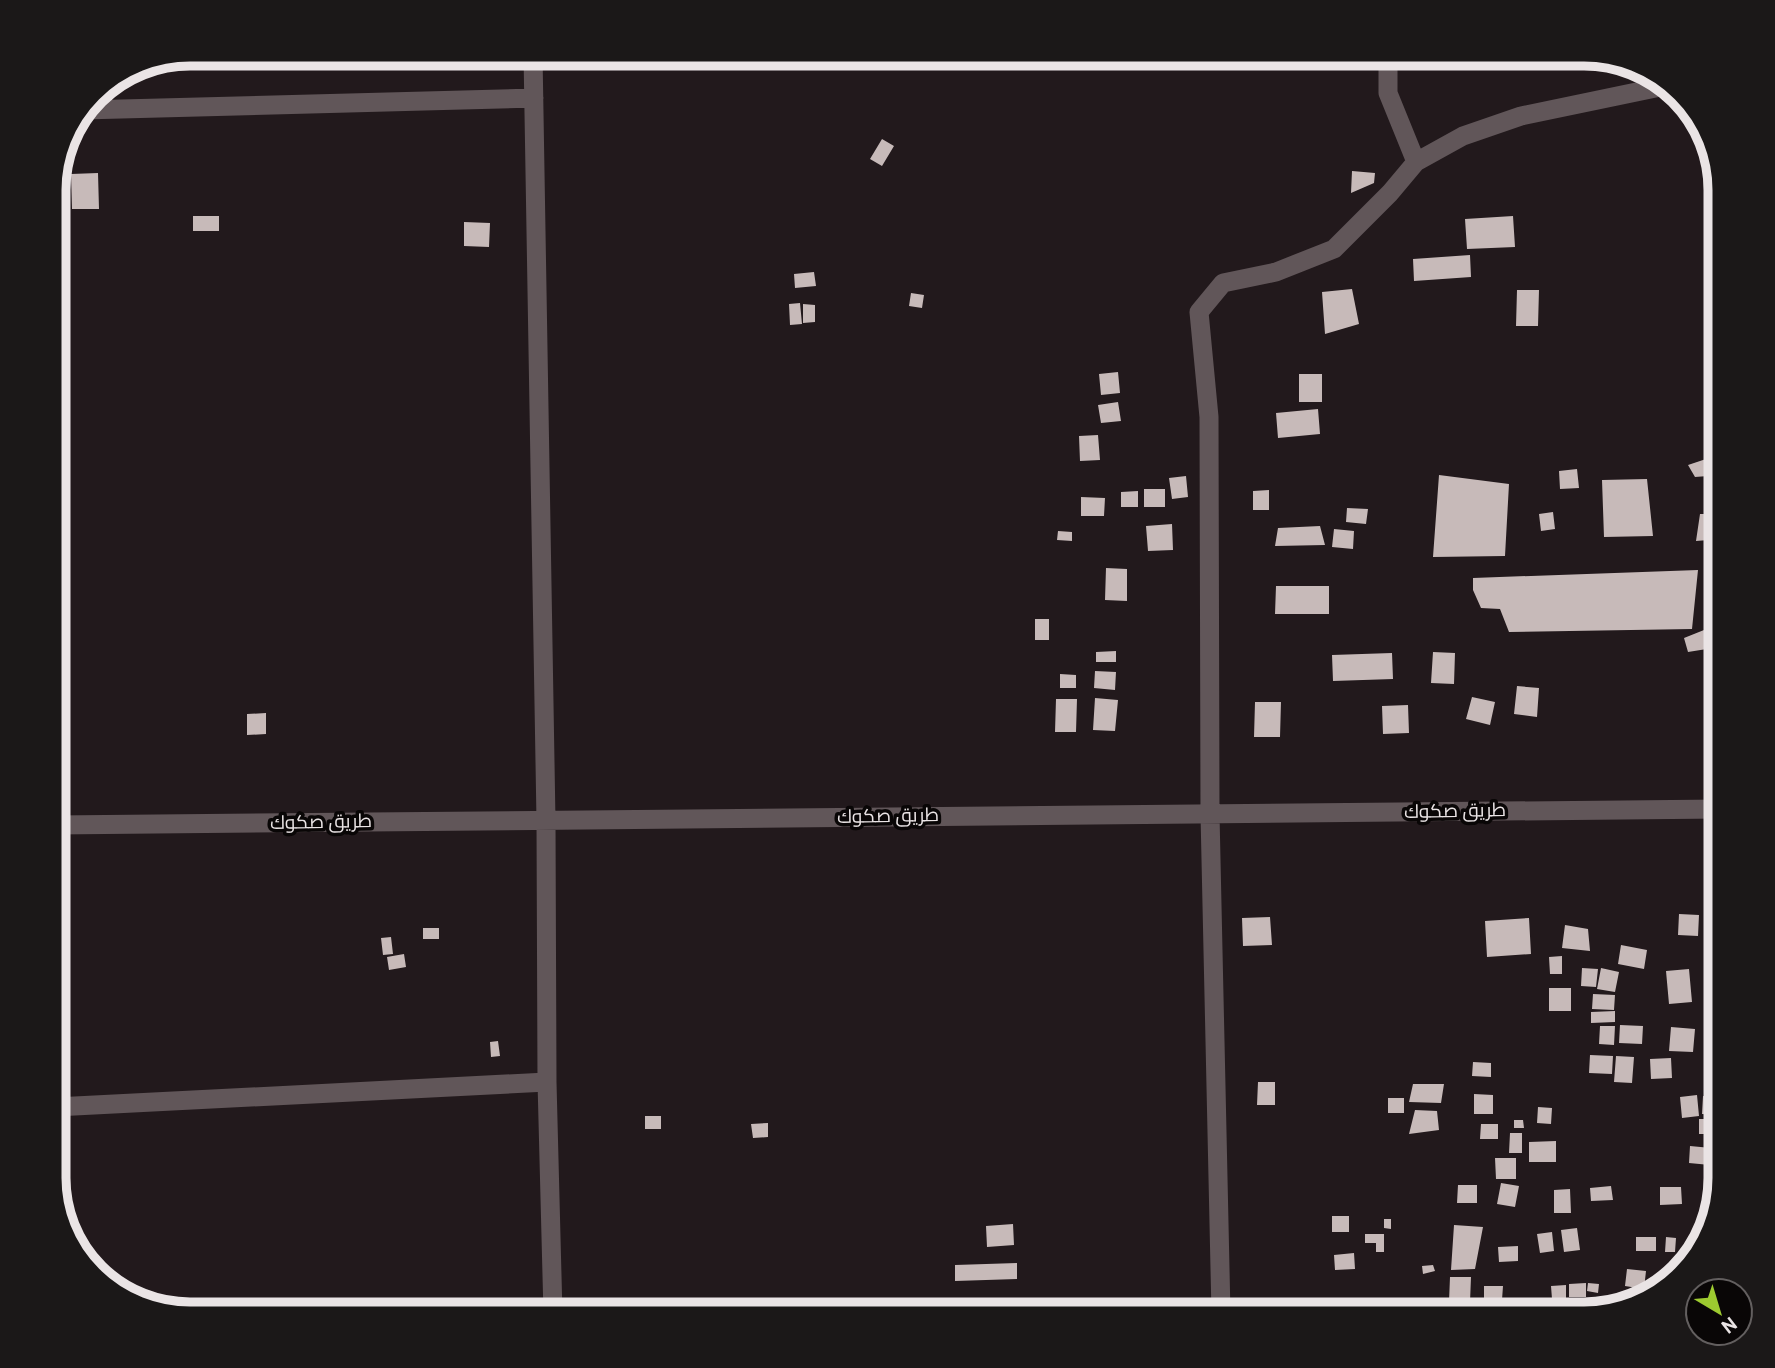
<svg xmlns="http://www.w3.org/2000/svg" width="1775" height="1368" font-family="Overpass,Cairo,sans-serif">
<rect width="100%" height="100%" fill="#22191c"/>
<!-- building -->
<path fill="#c7bab9" d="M1203,54h19l-14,8z
M882,139l12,7 -12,20 -12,-7z
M1352,171l23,2 -1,10 -23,10z
M98,173l1,36h-27l-1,-35z
M193,216h26v15h-26z
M1513,216l2,31 -48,2 -2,-30z
M464,222l26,1 -1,24 -25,-1z
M1470,255l1,22 -57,4 -1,-22z
M814,272l2,14 -21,2 -1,-14z
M1352,289l7,35 -34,10 -3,-42z
M1517,290h22l-1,36h-22z
M911,293l13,2 -2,13 -13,-2z
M800,303l2,21 -12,1 -1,-21z
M803,304l12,1v17l-12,1z
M1118,372l2,21 -19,2 -2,-21z
M1299,374h23v28h-23z
M1118,402l3,19 -20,2 -3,-18z
M1318,409l2,25 -42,4 -2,-25z
M1098,435l2,25 -20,1 -1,-25z
M1721,454v21l-26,2 -7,-12z
M1577,469l2,19 -19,1 -1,-18z
M1439,475l70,9 -4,72 -72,1z
M1186,476l2,21 -16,2 -3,-21z
M1647,479l6,57 -49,1 -2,-57z
M1144,489h21v18h-21z
M1269,490v20h-16v-19z
M1138,491v16h-17v-15z
M1081,497l24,1 -1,18h-23z
M1347,508l21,1 -2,15 -20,-2z
M1553,512l2,17 -14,2 -2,-17z
M1700,514h21v25l-25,2z
M1172,524l1,26 -25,1 -2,-25z
M1320,526l5,19 -50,1 3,-18z
M1334,529l20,2 -1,18 -21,-2z
M1058,531l14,1v9l-15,-1z
M1106,568l21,1v32l-22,-1z
M1698,570l-6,59 -183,3 -9,-23 -19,-1 -8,-18v-12z
M1276,586h53v28h-54z
M1035,619h14v21h-14z
M1709,628l4,20 -25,4 -4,-14z
M1116,651v11h-20v-10z
M1433,652l22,1 -1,31 -23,-1z
M1392,653l1,26 -60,2 -1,-26z
M1095,671l21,1 -1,18 -21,-2z
M1060,674l16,1v13h-16z
M1517,686l22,2 -2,29 -23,-3z
M1472,697l23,5 -5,23 -24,-6z
M1095,698l23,2 -3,31 -22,-1z
M1056,699h21l-1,33h-21z
M1255,702h26l-1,35h-26z
M1408,705l1,28 -26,1 -1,-28z
M266,713v21l-19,1v-21z
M1679,914l20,1 -1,21 -20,-1z
M1270,917l2,28 -29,1 -1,-28z
M1529,918l2,36 -44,3 -2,-36z
M1565,925l23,4 2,22 -28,-3z
M423,928h16v11h-16z
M391,937l2,17 -10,1 -2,-17z
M1621,945l26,5 -3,19 -26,-5z
M404,954l2,13 -17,3 -2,-13z
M1562,956v18h-12l-1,-17z
M1582,968l16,1 -2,18 -15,-1z
M1601,968l18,4 -4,20 -18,-3z
M1689,969l3,33 -23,2 -3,-33z
M1549,988h22v23h-22z
M1593,994l22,1 -1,15 -22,-1z
M1721,1008v16l-13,4 -4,-14z
M1615,1011v11l-24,1v-11z
M1620,1025l23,1 -1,18 -23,-1z
M1600,1026h15l-1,19 -15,-1z
M1671,1027l24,2 -2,23 -24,-1z
M1721,1031v18l-13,2 -3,-18z
M498,1041l2,15 -9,1 -1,-15z
M1590,1055l23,1 -1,18 -23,-1z
M1616,1056l18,1 -2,26 -18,-1z
M1671,1058l1,20 -21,1 -1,-20z
M1473,1062l18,1v14l-19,-1z
M1258,1082h17v23h-18z
M1413,1084h31l-3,19 -32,-1z
M1474,1094l19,1v19h-19z
M1697,1095l2,21 -17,2 -2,-21z
M1703,1096l18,1v18l-19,-1z
M1388,1098h16v15h-16z
M1538,1107l14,1 -1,16 -14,-1z
M1415,1110l22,1 2,19 -30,4z
M645,1116h16v13h-16z
M1699,1119h11v15h-11z
M1514,1120h9l1,8h-10z
M768,1123v14l-15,1 -2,-14z
M1481,1124h17v15h-18z
M1510,1133h12v20h-13z
M1556,1141v21h-27v-20z
M1690,1146l21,2 -1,17 -21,-2z
M1495,1158h21v21h-20z
M1501,1183l18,3 -4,21 -18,-3z
M1458,1185h19v18h-20z
M1611,1186l2,14 -22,1 -1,-13z
M1660,1187h21l1,17 -22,1z
M1570,1189l1,24h-17v-23z
M1332,1216h17v16h-17z
M1384,1219h7v10l-7,-1z
M1013,1224l1,21 -27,2 -1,-21z
M1454,1225l29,2 -8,42 -24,1z
M1577,1228l3,22 -16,2 -3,-22z
M1552,1232l2,19 -14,2 -3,-19z
M1365,1234h19v18h-8v-9h-11z
M1636,1237h20v14h-20z
M1666,1237l10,1 -1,14h-10z
M1518,1246v15l-19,1 -1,-15z
M1354,1253l1,16 -20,1 -1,-15z
M1692,1255v6l-8,7 -3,-3z
M1017,1263v16l-62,2v-16z
M1433,1265l2,6 -12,3 -1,-8z
M1627,1269l19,2 -2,18 -19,-3z
M1450,1277h21l-1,25h-21z
M117,1278l1,11 -10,-3 -1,-7z
M1586,1283v14h-17v-13z
M1588,1283l11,1 -1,9 -11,-2z
M1566,1285v14h-14l-1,-13z
M1484,1286h19l-1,14 -18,-2z
M1579,1302l23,3 -1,5 -24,4z
M1514,1306l10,2 -1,6h-10z"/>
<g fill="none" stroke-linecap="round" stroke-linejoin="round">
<!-- minor -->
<path stroke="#615659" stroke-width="19" d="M533,54l13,767 1,261 6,232
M1388,54v39l28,69
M83,110l451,-12
M55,825l1666,-16
M55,1107l492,-25
M1221,1314l-11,-500 -1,-397 -10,-105 24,-29 53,-11 58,-23 56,-56 26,-31 47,-26 58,-20 149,-31"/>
</g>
<g text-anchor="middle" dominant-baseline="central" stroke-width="7" stroke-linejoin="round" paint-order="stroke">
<!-- street labels -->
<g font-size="19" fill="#eae4e5" stroke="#090606">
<text transform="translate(1455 812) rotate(-1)">طريق صكوك</text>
<text transform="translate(888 817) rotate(-1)">طريق صكوك</text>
<text transform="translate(321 823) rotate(-1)">طريق صكوك</text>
</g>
</g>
<!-- crop -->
<path d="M0 0H1775V1368H0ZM190 66H1584A124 124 0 0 1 1708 190V1178A124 124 0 0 1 1584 1302H190A124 124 0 0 1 66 1178V190A124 124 0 0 1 190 66Z" fill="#1b1818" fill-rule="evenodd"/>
<path fill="none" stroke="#eae4e5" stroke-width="9" d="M190 66H1584A124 124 0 0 1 1708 190V1178A124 124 0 0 1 1584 1302H190A124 124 0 0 1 66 1178V190A124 124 0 0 1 190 66Z"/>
<!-- north arrow -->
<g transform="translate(1719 1312) rotate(142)"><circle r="33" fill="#090606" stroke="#635f5f" stroke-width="2"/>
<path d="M0-5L12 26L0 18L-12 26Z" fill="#9dca30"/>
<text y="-10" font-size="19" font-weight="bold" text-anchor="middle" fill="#eae4e5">N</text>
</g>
</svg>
